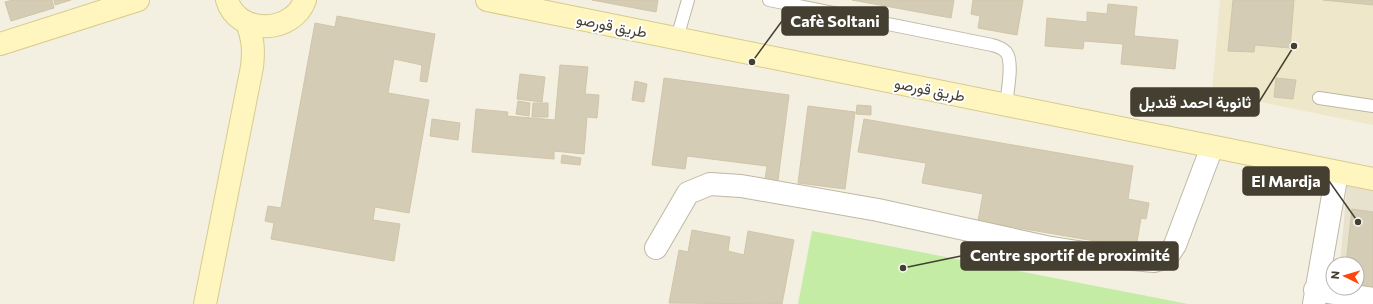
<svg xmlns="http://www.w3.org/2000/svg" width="1373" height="304" font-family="Commissioner,Vazirmatn,sans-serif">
<rect width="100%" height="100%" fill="#f3efe1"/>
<!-- residential -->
<path fill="#e7e2ce" d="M1348,176l25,5v123l-16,-16v-24h-17z"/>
<!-- education -->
<path fill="#eee7c9" d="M1220,0h153v125l-161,-33z"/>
<!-- green -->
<path fill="#c5eca5" d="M812,231l376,73h-390z"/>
<!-- building -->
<path fill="#d4ccb5" stroke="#d1c5a8" d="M13,0h39l2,8 -43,13 -6,-19z
M54,0h17l-16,5z
M592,0h66l-2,12z
M852,0h102l-3,18z
M973,0h50l-6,35 -39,-7 2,-12 -9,-2z
M1233,0h61l-4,48 -35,-3 -1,7 -26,-1z
M1323,0h50v5z
M1108,4l29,3 -3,29 44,4 -3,29 -54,-5 2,-20 -39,-3 -1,8 -38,-3 2,-28 40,4v-10l20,2z
M337,16l98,18 -8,48 -7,-1 2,-16 -28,-6 -6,34 41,7 -20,113 -34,-6 -2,13 27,4 -6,37 -123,-22 3,-16 -9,-2 3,-15 13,2 34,-185 20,4z
M560,65l28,2 -3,27 14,1 -2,23 -10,-1 -3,37 -30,-3v8l-82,-7 4,-43 32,3 -1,4 48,4z
M520,74l25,3 -3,25 -25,-3z
M664,78l125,17 -12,93 -13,-2 3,-20 -80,-10 -2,13 -33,-4z
M1276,78l20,2 -3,19 -19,-2z
M635,81l12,3 -3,18 -12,-2z
M518,101l12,2 -1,13 -13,-2z
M533,103h15v14h-16z
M857,105l14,1v9l-15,-1z
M808,106l47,6 -10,77 -47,-6z
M432,119l28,4 -2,17 -28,-4z
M864,119l269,47 -5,33 21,4 -3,16 -5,-1 -5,30 -158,-27 5,-27 -61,-11 4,-20 -68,-11z
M562,155l19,3 -1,7 -19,-2z
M1352,209l21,3v82l-16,-6v-24h-11z
M692,230l38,7 -2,14 16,4 4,-24 46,9 -12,64 -113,-1 10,-53 9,2z"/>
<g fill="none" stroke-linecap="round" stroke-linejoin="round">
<defs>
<path id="lane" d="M769,0l223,45c4,1 10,3 14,7 8,10 1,40 0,53
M677,38l11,-38
M1319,98l54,8"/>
<path id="street" d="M656,248l32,-55 22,-9 31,2 137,24 168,37 57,9 51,5 13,-4 8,-12 37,-98
M1315,290l58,9
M1314,304l23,-131"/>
<path id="secondary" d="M227,0c11,36 66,34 78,0
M487,0l886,179
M0,44l138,-44
M205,304l47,-237c2,-18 1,-28 -5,-44"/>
</defs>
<!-- lane casing -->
<use href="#lane" stroke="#beb8a3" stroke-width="14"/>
<!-- street casing -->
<use href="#street" stroke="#beb8a3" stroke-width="24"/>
<!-- secondary casing -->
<use href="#secondary" stroke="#d7cb8b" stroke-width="24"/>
<!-- lane -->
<use href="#lane" stroke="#fff" stroke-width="12"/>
<!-- street -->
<use href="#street" stroke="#fff" stroke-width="22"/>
<!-- secondary -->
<use href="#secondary" stroke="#fff5bf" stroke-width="22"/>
</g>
<g text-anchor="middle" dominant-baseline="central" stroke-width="4" stroke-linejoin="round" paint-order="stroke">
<!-- street labels -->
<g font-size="15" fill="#443f31" stroke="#fff">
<text transform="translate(612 25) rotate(11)">طريق قورصو</text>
<text transform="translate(930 89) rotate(11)">طريق قورصو</text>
</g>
</g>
<!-- callouts -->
<path fill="none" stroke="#443f31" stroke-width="1.5" d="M752 62L782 21M1294 46L1259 102M1358 222L1329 181M903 268L961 256"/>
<g fill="#443f31" stroke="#fff" stroke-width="1.5">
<circle cx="752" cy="62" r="4"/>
<circle cx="1294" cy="46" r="4"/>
<circle cx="1358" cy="222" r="4"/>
<circle cx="903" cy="268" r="4"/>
</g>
<g fill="#443f31" stroke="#443f31" stroke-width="1.5">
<rect x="782" y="7" width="106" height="28" rx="4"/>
<rect x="1131" y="88" width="128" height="28" rx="4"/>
<rect x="1243" y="167" width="86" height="28" rx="4"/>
<rect x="961" y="242" width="217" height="28" rx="4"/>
</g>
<g font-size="16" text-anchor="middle" font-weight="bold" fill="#fff">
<text x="835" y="27">Cafè Soltani</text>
<text x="1195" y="108">ثانوية احمد قنديل</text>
<text x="1286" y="187">El Mardja</text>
<text x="1070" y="261">Centre sportif de proximité</text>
</g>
<!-- north arrow -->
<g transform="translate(1345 276) rotate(275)"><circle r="19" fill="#ffffff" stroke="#b4b2ad"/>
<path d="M0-3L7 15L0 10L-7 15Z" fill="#ff470c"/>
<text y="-6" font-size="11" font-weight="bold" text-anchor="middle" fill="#443f31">N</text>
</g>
</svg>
